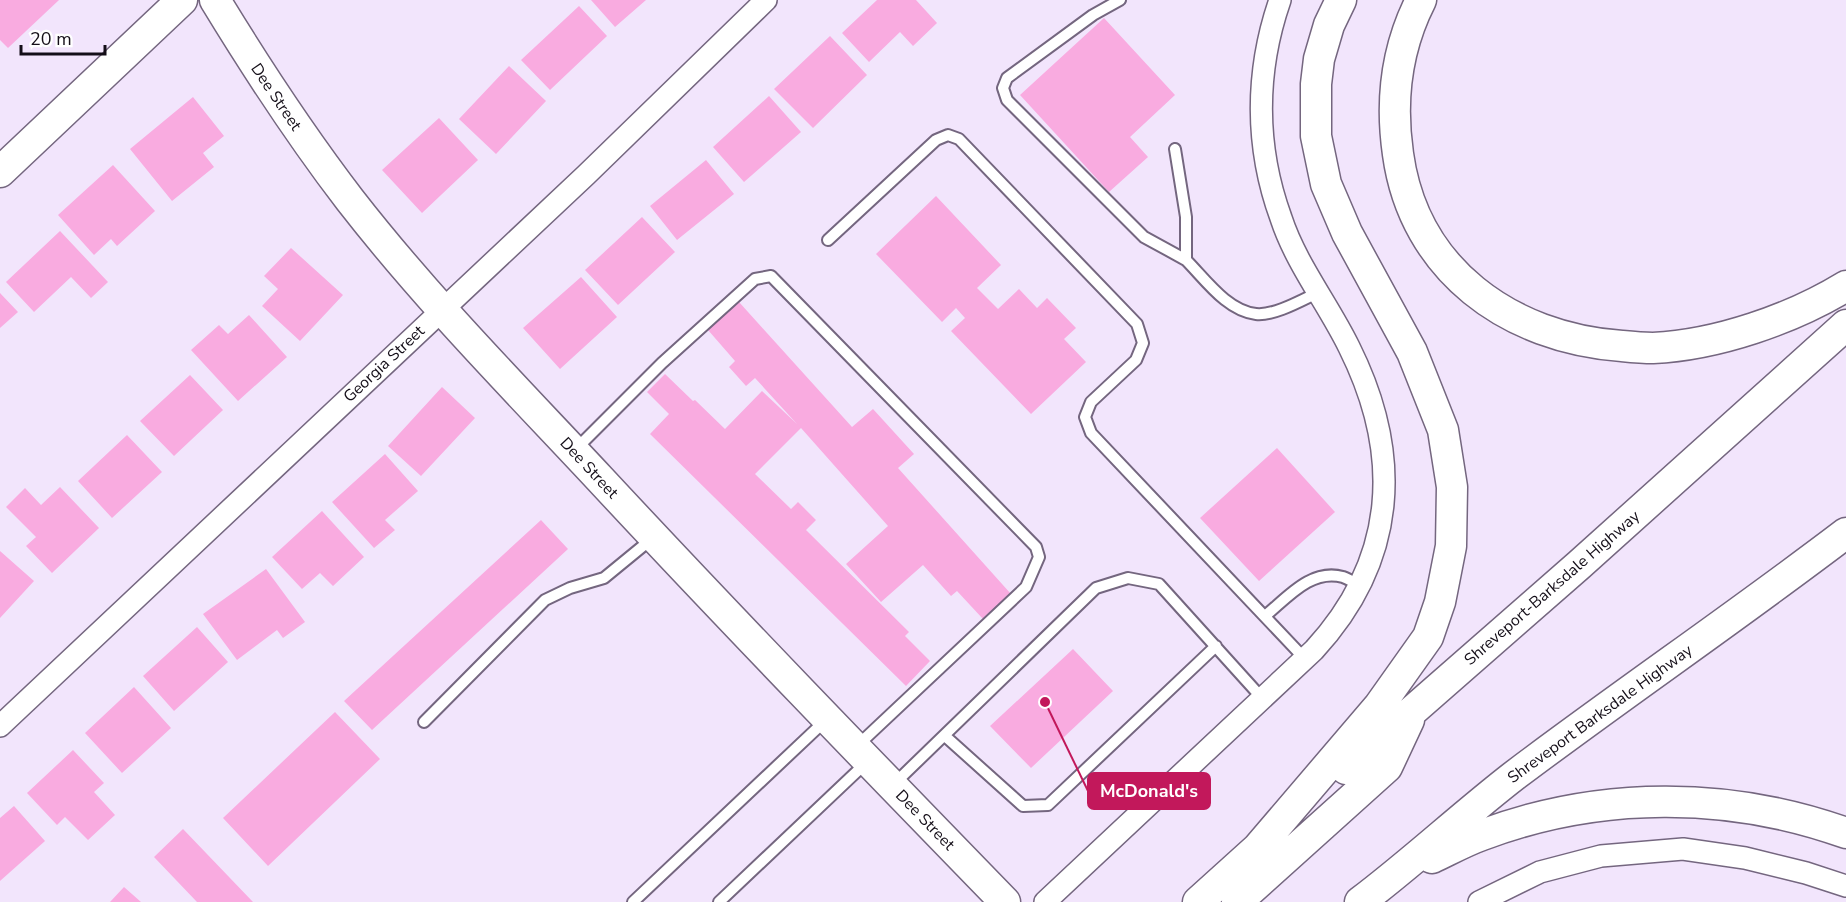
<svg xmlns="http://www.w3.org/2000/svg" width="1846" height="902" font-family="'Nunito Sans',sans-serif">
<rect width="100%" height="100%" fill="#f2e5fc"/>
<!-- building -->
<path fill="#f9abe0" d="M0,0h59l-51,48 -8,-8z
M591,0h55l-31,27z
M877,0h39l21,23 -24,23 -13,-14 -31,30 -27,-29z
M579,6l28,30 -57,54 -29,-30z
M1104,18l71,77 -45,42 18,20 -39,35 -89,-97z
M830,36l37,39 -54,53 -39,-39z
M509,66l37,35 -50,53 -37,-35z
M769,96l32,36 -57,50 -31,-35z
M193,97l31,39 -21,17 11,14 -42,34 -42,-52z
M439,118l39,42 -56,53 -40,-43z
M706,160l28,34 -57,46 -27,-34z
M113,165l42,46 -38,35 -6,-7 -17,16 -36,-40z
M936,196l65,69 -24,23 21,21 21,-20 18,19 10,-10 29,30 -12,11 22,23 -55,52 -80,-83 14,-13 -9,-10 -14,14 -66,-68z
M642,217l33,35 -57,53 -33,-35z
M60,231l48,51 -17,16 -20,-21 -37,35 -28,-30z
M291,248l52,47 -43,46 -38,-35 16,-17 -14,-13z
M581,277l36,40 -57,52 -37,-41z
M0,293l18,19 -18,16z
M739,302l113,125 21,-18 41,45 -16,14 113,126 -28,25 -26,-28 -6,5 -28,-31 -42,37 -35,-38 42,-38 -87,-98 -46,46 36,35 7,-7 18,18 -10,10 103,102 -4,4 25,25 -24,25 -256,-252 19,-20 -22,-22 18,-18 28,27 2,-1 30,29 37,-38 35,33 -42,-46 -9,8 -17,-19 6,-6 -27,-31z
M249,315l38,42 -49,44 -47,-51 28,-25 9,9z
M190,375l33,35 -49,46 -34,-35z
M442,387l33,31 -54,58 -33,-30z
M127,435l35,37 -50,46 -34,-37z
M1277,448l58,64 -76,69 -59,-63z
M385,454l33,37 -33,29 10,10 -21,18 -42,-46z
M60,487l39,41 -47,45 -26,-27 10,-9 -30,-30 19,-19 16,17z
M322,511l42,46 -31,29 -13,-13 -18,16 -30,-32z
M541,520l27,29 -196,181 -28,-29z
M0,551l34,30 -34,37z
M266,569l39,53 -22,16 -6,-8 -40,30 -34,-46z
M197,627l31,35 -54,49 -31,-35z
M1073,649l40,42 -82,77 -41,-42z
M134,687l37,41 -49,45 -37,-40z
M335,712l45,47 -112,107 -45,-48z
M73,750l31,33 -10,9 21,23 -27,25 -23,-23 -8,8 -30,-32z
M14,806l31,35 -45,40v-63z
M183,829l70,73h-56l-43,-45z
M124,887l17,15h-31z"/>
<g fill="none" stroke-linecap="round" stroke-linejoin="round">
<defs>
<path id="lane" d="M1120,0l-27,15 -86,63 -4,10 4,12 137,137 42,23
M1175,149l11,68v43c19,19 41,51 70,54 18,2 46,-14 63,-22
M828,240l108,-100 12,-5 11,4 178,185 6,19 -7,17 -45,42 -6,15 6,16 214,226
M576,449l86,-86 93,-84 16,-3 265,271 3,10 -13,30 -169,159
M1265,616c22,-18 46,-48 78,-39 6,2 12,6 17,9
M424,722l121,-122 25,-12 34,-10 50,-41
M945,736l78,70 25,-1 168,-159
M894,784l202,-196 32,-10 31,6 103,114
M633,902l194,-183
M719,902l149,-141"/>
<path id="street" d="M0,726l586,-551 180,-175
M1045,902l269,-252c83,-90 89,-195 35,-303 -21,-43 -53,-83 -68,-129 -26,-71 -26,-146 -1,-218
M1479,902l61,-30 61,-16 82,-7 62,9 61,15 40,13"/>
<path id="secondary" d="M215,0c42,69 86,136 135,200 77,99 165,188 250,279 133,143 269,283 405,423
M1421,0c-25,49 -31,99 -23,154 16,116 111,184 224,192 10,1 21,2 31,2 64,-3 139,-29 193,-62
M0,172l182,-172
M1346,769l233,-204 267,-240
M1256,850l123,-144 49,-69 12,-35 11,-56 1,-59 -9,-57 -31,-78 -65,-119 -21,-49 -10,-48v-52l3,-25 10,-34 12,-25
M1432,858c17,-8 33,-17 50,-23 117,-44 247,-44 364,-2
M1198,902l72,-65
M1237,902l150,-135 22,-47
M1360,902c53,-40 102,-86 155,-127 109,-82 222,-159 331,-242"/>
</defs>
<!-- lane casing -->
<use href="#lane" stroke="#74667f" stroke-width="14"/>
<!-- street casing -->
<use href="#street" stroke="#74667f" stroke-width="24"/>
<!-- secondary casing -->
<use href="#secondary" stroke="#74667f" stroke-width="33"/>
<!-- lane -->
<use href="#lane" stroke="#fff" stroke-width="10"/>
<!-- street -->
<use href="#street" stroke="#fff" stroke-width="21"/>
<!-- secondary -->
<use href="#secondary" stroke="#fff" stroke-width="30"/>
</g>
<g text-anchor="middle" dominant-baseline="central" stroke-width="4.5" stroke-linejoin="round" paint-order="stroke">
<!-- street labels -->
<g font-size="16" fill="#140e18" stroke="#fff">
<text transform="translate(276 97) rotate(56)">Dee Street</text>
<text transform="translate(384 364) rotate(-43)">Georgia Street</text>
<text transform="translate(589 468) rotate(47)">Dee Street</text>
<text transform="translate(1552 588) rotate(-41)">Shreveport-Barksdale Highway</text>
<text transform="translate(1600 714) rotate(-36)">Shreveport Barksdale Highway</text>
<text transform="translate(925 820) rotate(46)">Dee Street</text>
</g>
</g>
<!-- callouts -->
<path fill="none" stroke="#c2185b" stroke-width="2" d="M1045 702L1088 791"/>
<circle fill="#c2185b" stroke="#fff" stroke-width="2" cx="1045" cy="702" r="6"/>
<rect fill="#c2185b" stroke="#c2185b" stroke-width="2" x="1088" y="773" width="122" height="36" rx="6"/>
<g font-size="18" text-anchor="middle" font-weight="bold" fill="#fff">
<text x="1149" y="797">McDonald's</text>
</g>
<!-- scale -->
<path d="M21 45v9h84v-9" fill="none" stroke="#140e18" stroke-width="3"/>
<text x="30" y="45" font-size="18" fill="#140e18" stroke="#ffffff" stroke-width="4.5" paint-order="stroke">20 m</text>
</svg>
